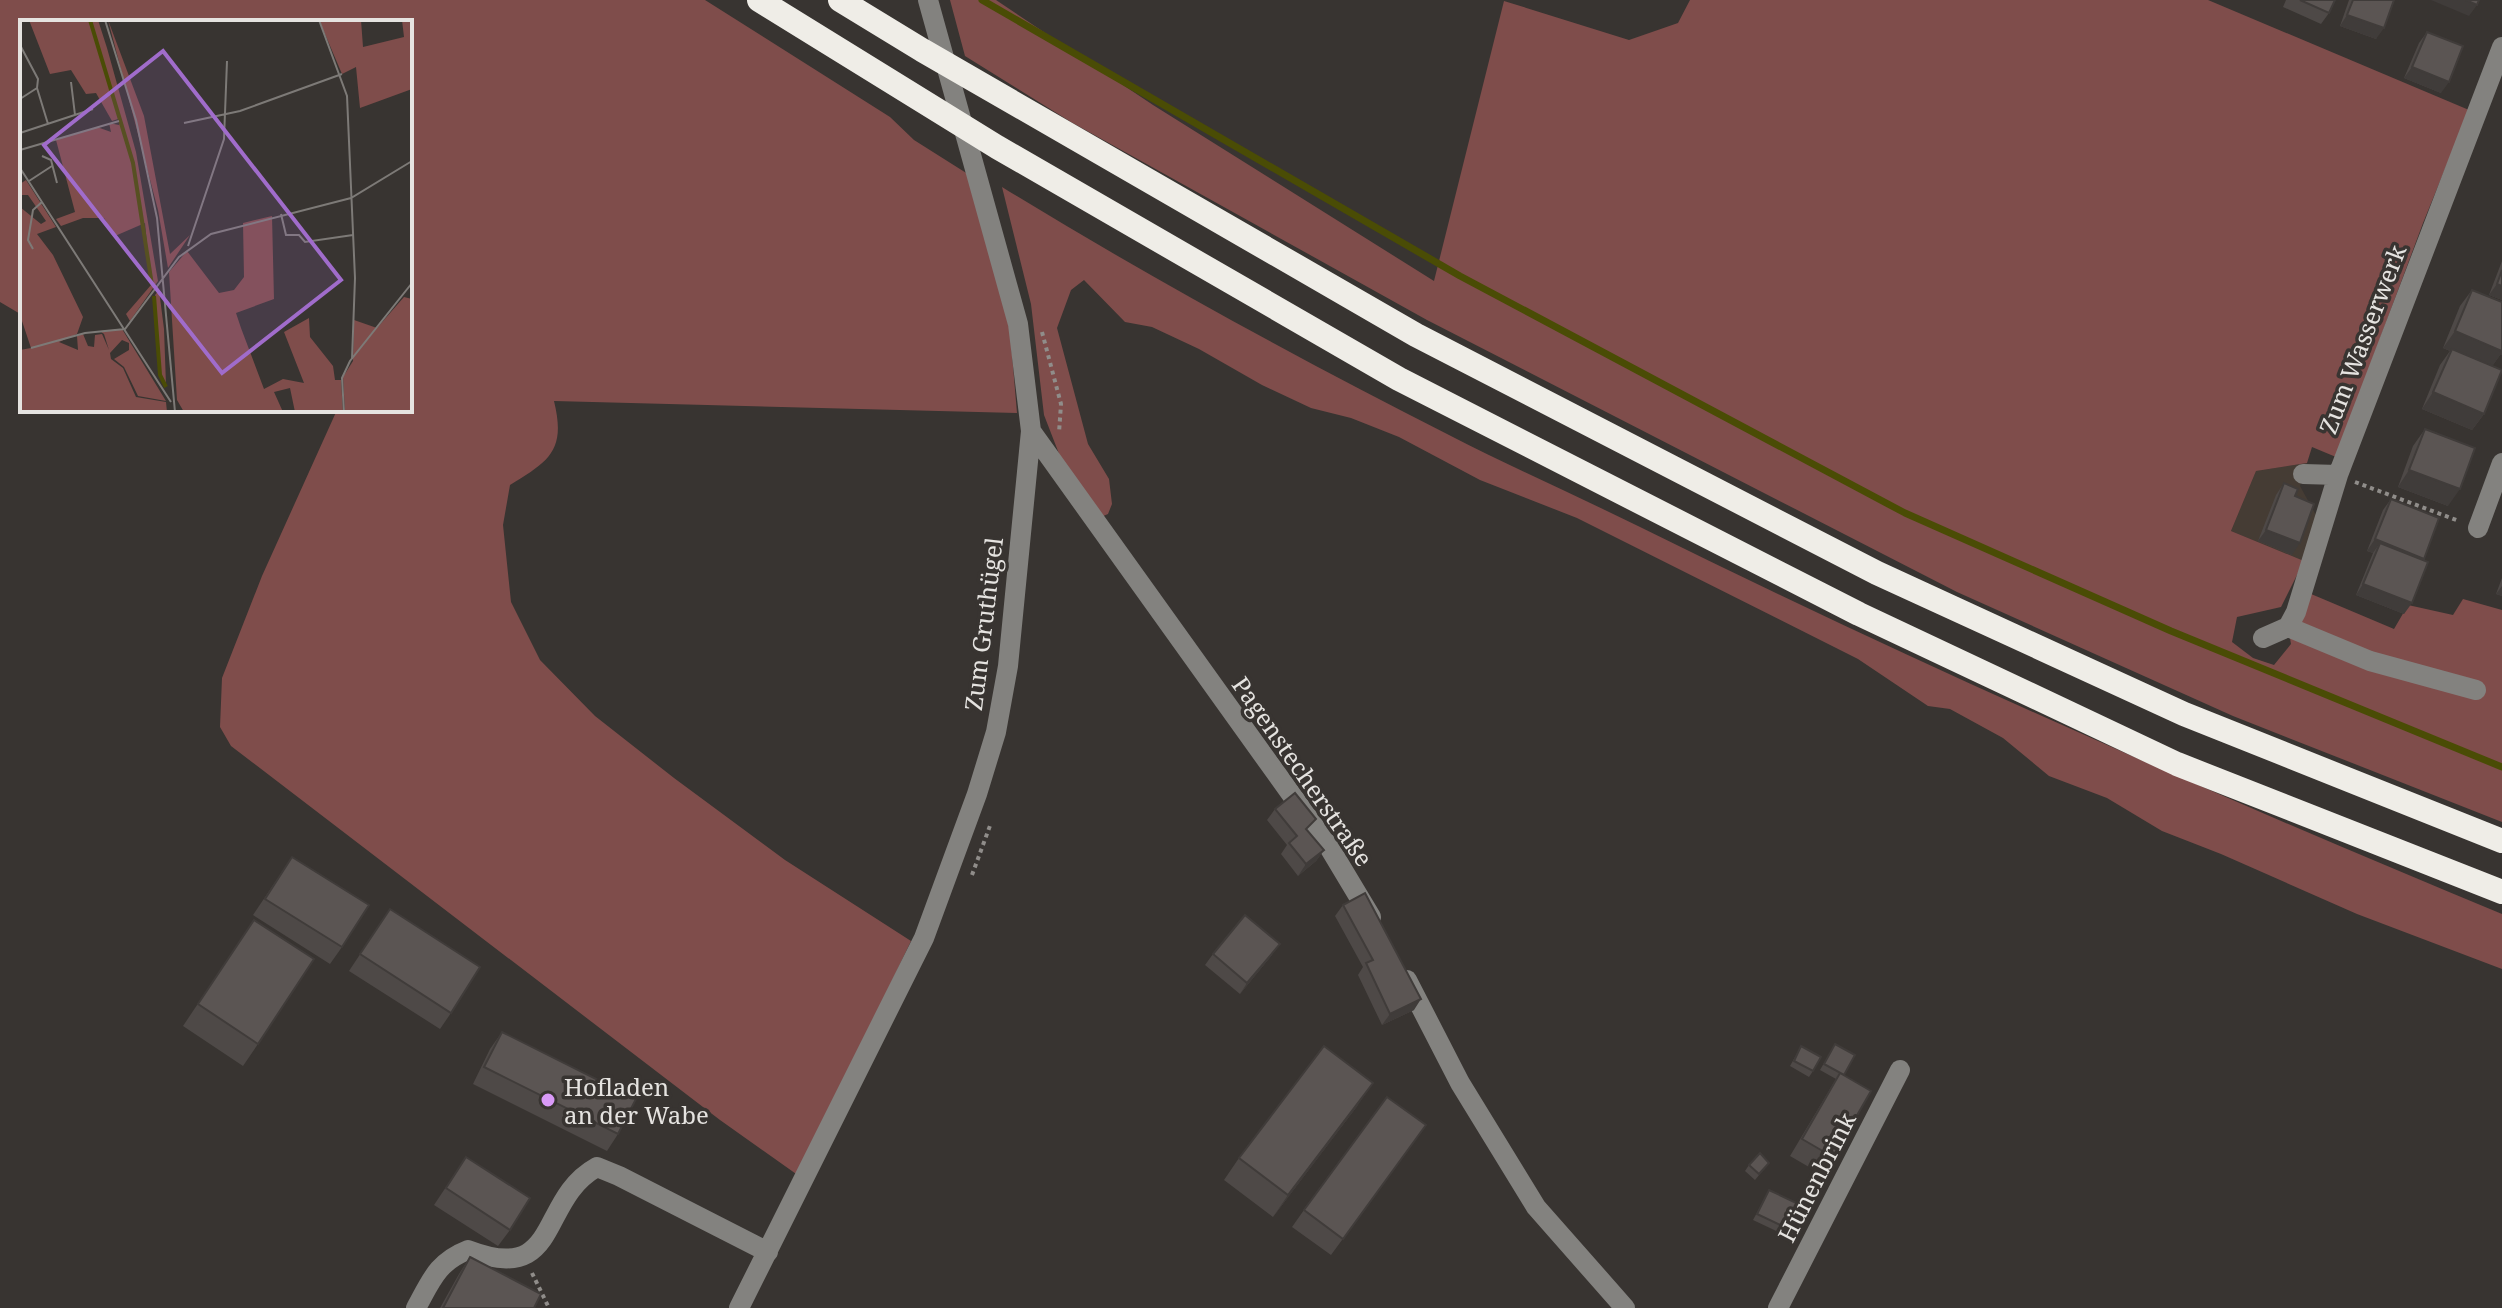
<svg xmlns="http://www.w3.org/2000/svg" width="2502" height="1308" font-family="'Noto Serif',serif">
<rect width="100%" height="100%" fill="#383431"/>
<!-- built -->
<path fill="#453c34" d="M2307,463l-7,23 17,31 -13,44 -73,-30 25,-60z"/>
<!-- green -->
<path fill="#7f4d4b" d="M0,0h705l185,117 24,23 57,36 39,155 7,82 -463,-12c12,49 -4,60 -44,84l-7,40 8,77 29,58 55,56 79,62 111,82 126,81 -112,235 -79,-56 -489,-374 -11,-19 2,-49 40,-102 75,-166h73v-388h-388v293l-22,-13z
M950,0h46l157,105 281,176 70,-280 125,39 49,-17 12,-23h518l261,110 -46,113 -87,234 -24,-10 -5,16 -51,8 -25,60 73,30 -23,46 -44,10 -5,25 21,16 21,7 17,-21 -3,-17 16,-36 90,38 14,-24 45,10 10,-16 39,11v212l-269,-106 -276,-124 -530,-272 -356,-198 -106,-66z
M1002,187c145,89 295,171 447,248 62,32 126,60 189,91 283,140 572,267 864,388v55l-145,-55 -136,-60 -59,-23 -55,-33 -58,-22 -46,-38 -53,-29 -22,-3 -70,-47 -281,-141 -97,-38 -81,-43 -48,-19 -40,-10 -49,-23 -63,-36 -47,-22 -27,-5 -41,-42 -13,10 -14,38 31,116 21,35 3,25 -4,10 -7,3 -38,-53 -19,-49 -13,-111z"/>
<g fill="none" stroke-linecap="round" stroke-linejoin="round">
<!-- stream -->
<path stroke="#4a4c05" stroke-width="7" d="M982,0l478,276 445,237 266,118 331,136"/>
<!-- path -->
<path stroke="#908d8a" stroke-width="4" stroke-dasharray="4 4" stroke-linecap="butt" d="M1042,332l19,72 -2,29
M2355,482l104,39
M972,875l19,-52
M532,1273l17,35"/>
<!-- minor -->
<path stroke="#83827f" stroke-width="20" d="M1031,431l298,416 42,70
M2303,474l35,1
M2478,528l24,-65
M2288,627l82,34 106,29
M2263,638l25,-11 8,-15 42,-137 164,-428
M1407,980l53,103 76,124 89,101
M416,1308c15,-27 21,-46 52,-58 94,36 69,-50 129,-83l22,9 149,76
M739,1308l185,-370 53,-144 19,-62 12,-66 23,-235 -13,-107 -90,-324
M1778,1308l122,-238"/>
<!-- highway -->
<path stroke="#efede7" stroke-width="24" d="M759,0l238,147 402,232 460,235 318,150 325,128
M840,0l82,50 494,285 461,238 307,141 318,127"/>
</g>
<!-- wall -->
<path fill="#4e4947" d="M2286,0h49l-6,13 -8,11 -38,-17z
M2349,0h45l-18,39 -36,-13z
M2427,32l14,61 -37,-15 15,-35z
M2502,261v39l-13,-5z
M2472,290l28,65 -8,11 -8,48 -12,16 -50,-21 18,-44 10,-14 -7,-3 17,-42z
M2425,429l23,77 -50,-19 15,-41z
M2284,483l11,13 -3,59 -34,-14 18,-46z
M2391,499l32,61 -19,54 -48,-19 17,-42 -6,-2 16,-41z
M2502,578v18l-6,-2z
M1275,809l33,22 16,19 -8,11 -18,15 -17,-22 6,-9 -20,-25z
M292,857l50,90 -12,17 -77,-49z
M1343,905l71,105 -32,15 -24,-50 5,-8 -28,-51z
M390,909l61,104 -11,16 -91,-58z
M254,920l4,124 -15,22 -60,-40z
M1213,954l59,1 -32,39 -35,-29z
M502,1032l116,102 -11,17 -134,-67 17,-35z
M1835,1044l9,31 -11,82 -12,17 -31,-18 46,-77 -16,-9z
M1801,1046l12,25 -4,6 -19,-11z
M1358,1105l-85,112 -49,-37 15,-22z
M1414,1142l-83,113 -39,-28 12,-17z
M466,1157l44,73 -12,16 -64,-41z
M1769,1163l-14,17 -10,-9 4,-6z
M1769,1190l28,43 -4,6 -40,-19z
M470,1257l64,51h-94l19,-34z"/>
<!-- shaded-wall -->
<path fill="#403c3a" d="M2431,0h35l11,5 -8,11z
M2347,15l37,13 -8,11 -36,-13z
M2412,67l37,15 -8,11 -37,-15z
M2497,284l5,2v14l-13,-5z
M2455,331l47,14v10h-2l-9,13 -48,-20z
M2433,392l51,22 -12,16 -50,-21z
M2409,470l51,19 -12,17 -50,-19z
M2266,530l34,13 -8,12 -34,-14z
M2375,539l49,20 -8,11 -36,-27 -7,10 -6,-2z
M2363,584l49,19 -8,11 -48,-19z
M2502,586v10l-6,-2z
M1324,850l-8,11 -18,15 8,-12z
M1280,944l-8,11 -32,39 7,-11z
M1421,999l-7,11 -32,15 8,-11z
M1373,1083l-15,22 -85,112 15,-22z"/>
<!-- building -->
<path fill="#5b5553" stroke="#403c3a" stroke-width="2" d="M2300,0h35l-6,13z
M2353,0h41l-10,28 -37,-13z
M2466,0h13l-2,5z
M2427,32l36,14 -14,36 -37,-15z
M2502,270v16l-5,-2z
M2472,290l30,12v49l-47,-20z
M2452,349l50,21 -18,44 -51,-22z
M2425,429l50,19 -15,41 -51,-19z
M2284,483l14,6 -3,7 19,8 -14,39 -34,-13z
M2391,499l48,19 -15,41 -49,-20z
M2380,543l48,19 -16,41 -49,-19z
M1295,793l21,26 -10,10 18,21 -18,14 -17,-21 8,-7 -22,-27z
M292,857l77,48 -27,42 -77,-48z
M1365,893l56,106 -31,15 -24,-51 7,-3 -30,-55z
M390,909l90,58 -29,46 -91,-59z
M1245,915l35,29 -33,39 -34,-29z
M254,920l60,39 -56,85 -60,-40z
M502,1032l134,67 -18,35 -134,-67z
M1835,1044l20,11 -11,20 -20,-11z
M1324,1046l49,37 -85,112 -49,-37z
M1801,1046l20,11 -8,14 -19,-10z
M1840,1073l31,18 -38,66 -31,-18z
M1387,1097l39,28 -83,114 -39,-29z
M1760,1153l9,10 -10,11 -10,-9z
M466,1157l64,41 -20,32 -64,-42z
M1769,1190l40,19 -12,24 -40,-19z
M470,1257l71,37 -7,14h-91z"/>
<!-- markers -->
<circle fill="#d99af7" stroke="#383431" stroke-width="3" cx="548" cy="1100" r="8"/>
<g text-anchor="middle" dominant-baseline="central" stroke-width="7" stroke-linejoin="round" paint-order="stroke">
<!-- street labels -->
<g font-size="24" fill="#e5e3e0" stroke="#383431">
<text transform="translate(2362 339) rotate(-69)">Zum Wasserwerk</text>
<text transform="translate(983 624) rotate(-83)">Zum Gruthügel</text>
<text transform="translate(1303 771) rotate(55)">Pagenstecherstraße</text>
<text transform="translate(1816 1177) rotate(-63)">Hünenbrink</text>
</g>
<!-- poi labels -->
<g font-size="24" fill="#e5e3e0" stroke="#383431" text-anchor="start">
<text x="564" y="1086">Hofladen<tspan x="564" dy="28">an der Wabe</tspan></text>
</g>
</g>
<!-- overview -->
<g transform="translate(20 20)">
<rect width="392" height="392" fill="#383431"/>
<path d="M9,0h69l9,28 29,104 22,129 -28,40 -4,-7 25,-29 -6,-62 -30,13 -11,-18h-21l-22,8 -5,-7 19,-7 -19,-72 41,-13 14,5 -2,-9 10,2 2,-7 -9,3 -16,-28 -10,1 -15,-24 -21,4zM88,0l36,96 26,138 20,-19 -22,33 -10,-58zM299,0h42l2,27 41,-10 -2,-17h10v69l-52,19 -4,-41 -14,7zM6,160l30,47 -19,7 16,21 30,62 -6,17 -18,8 19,8 -1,-14 6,-2 5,12 6,1 1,-12 7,-1 7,16 -5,-16 -4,-3 22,-2 44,72 -28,-5 -14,-29 -10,-8 15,-9v-7l-7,-3 -12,13 1,6 12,9 13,29 30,5 1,10h-147v-62l11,-2 -11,-33v-108l21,17 5,-3 -18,-26h-8v-11zM252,196l2,83 -38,14 5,15 23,61 19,-10 21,4 -20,-51 25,-14 1,19 23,29 2,14h6l2,32h-48l-5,-24 -16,4 9,20h-99l-7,-12 -8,-128 18,-21 32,42 15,-3 10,-13 -1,-54zM139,270l5,39 2,56 -5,-10 -6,-80zM384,277l8,2v113h-67l-2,-35 10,-16 1,-41 23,8z" fill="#7f4d4b"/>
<path fill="none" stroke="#4a4c05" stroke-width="4" d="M70,0l43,143 19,122M134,276l6,79 6,12"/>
<path fill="none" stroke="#7d7a77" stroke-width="2" d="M85,0l31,100 21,98 18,194M299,0l28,76 8,182 -3,81M0,25l18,34 -1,9 -17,11M51,62l4,33M17,68l11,36M164,103l56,-12 102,-37M0,113l73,-24M0,130l99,-29M22,136l9,4 6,23M0,148l151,234M9,161l23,-15M261,194l5,21h13l6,7 48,-7M168,226l36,-107 3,-78M13,229l-5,-9 5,-30 9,-8M11,328l54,-15 40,-4 54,-72 32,-23 140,-36 61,-37M324,392l-2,-34 8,-17 62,-78"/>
<path fill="#a06ccb" fill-opacity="0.15" stroke="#a06ccb" stroke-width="4" d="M143,31l178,229 -119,93 -178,-228z"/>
<rect width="392" height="392" fill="none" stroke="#e5e3e0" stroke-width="4"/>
</g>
</svg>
